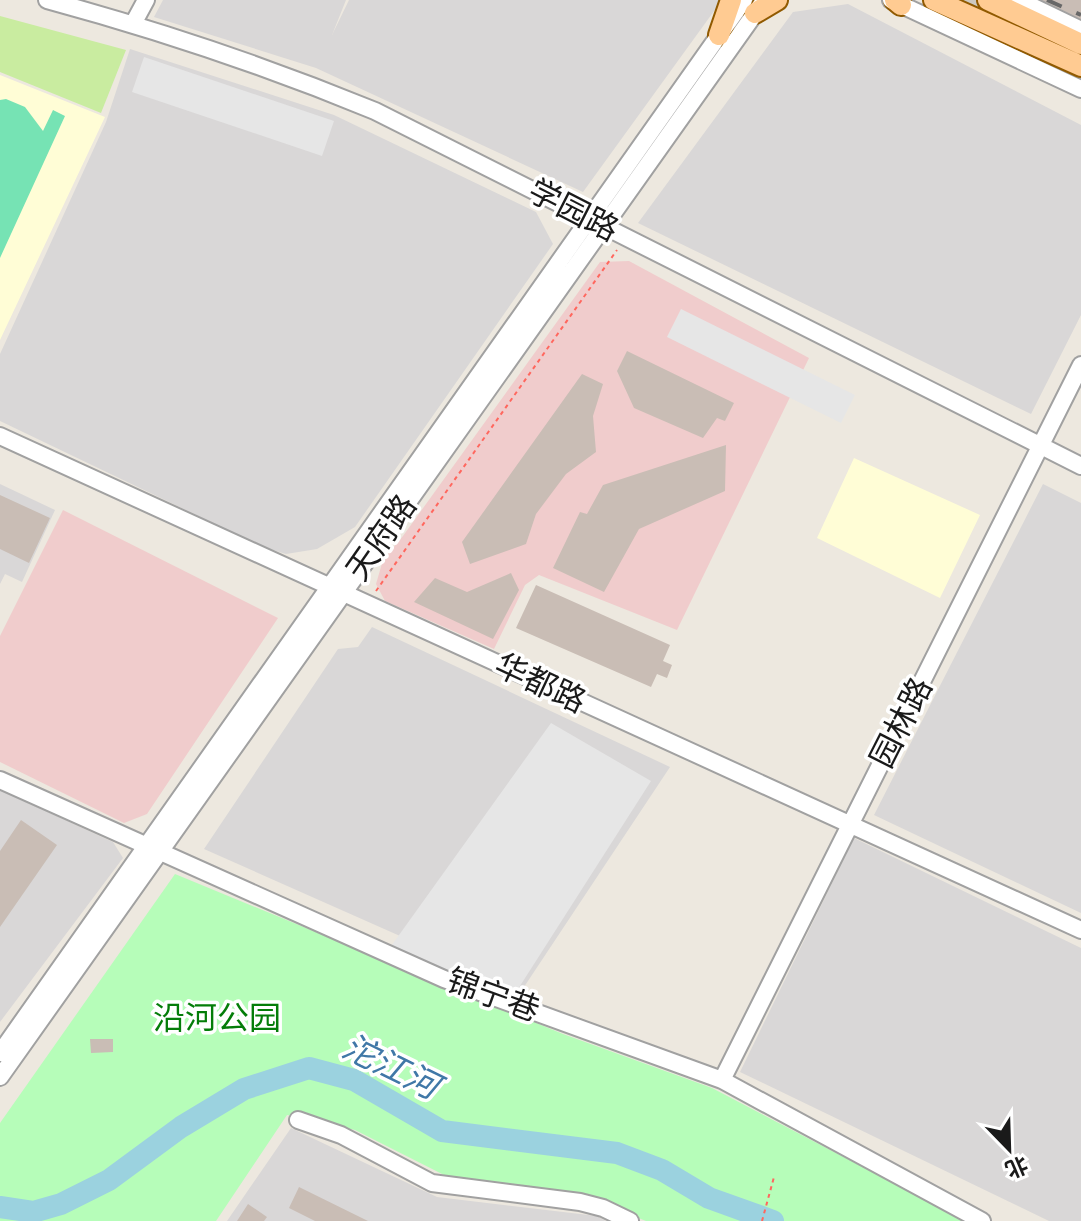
<svg xmlns="http://www.w3.org/2000/svg" width="1081" height="1221" font-family="'Alegreya Sans','Noto Sans SC',sans-serif">
<rect width="100%" height="100%" fill="#ede8df"/>
<!-- residential -->
<path fill="#d9d7d7" d="M163,0h183l-14,35 17,-35h373l-139,192 -267,-124 -162,-51z
M848,4l233,121v190l-50,99 -393,-191 155,-211z
M130,49l204,66 202,97 17,32 -198,283 -38,22 -31,5 -23,-7 -263,-126v-67l106,-232z
M0,484l55,26 -33,72 -17,-8 -5,10z
M1043,484l38,19v410l-207,-98z
M372,627l298,140 -148,223 -318,-141 134,-200 20,-2z
M0,790l113,52 10,16 -123,164z
M854,838l227,110v273h-32l-309,-149z
M291,1128l146,69 160,19 9,5h-379z"/>
<!-- commercial -->
<path fill="#f0cccc" d="M629,261l180,97 -132,272 -138,-55 -14,10 -31,64 -109,-48 -9,-17 7,-24 20,-24 197,-274z
M63,510l215,108 -131,196 -23,9 -124,-61v-126z"/>
<!-- education -->
<path fill="#fffdd6" d="M0,75l105,42 -105,223z
M854,458l126,57 -40,83 -123,-60z"/>
<!-- grass -->
<path fill="#c9eca0" d="M0,16l126,34 -25,63 -101,-41z"/>
<!-- park -->
<path fill="#b6fdb9" d="M175,874l388,160 149,54 254,133h-320l-53,-21 -147,-24 -91,-46 -68,-15 -71,106h-216v-98z"/>
<!-- pitch -->
<path fill="#76e3b4" d="M6,99l19,8 18,24 10,-21 12,6 -65,142v-158z"/>
<!-- parking -->
<path fill="#e6e6e6" d="M144,57l190,64 -12,35 -190,-64z
M681,309l174,86 -14,28 -174,-86z
M551,723l100,58 -140,219 -122,-51z"/>
<g fill="none" stroke-linecap="round" stroke-linejoin="round">
<!-- river -->
<path stroke="#9bd2df" stroke-width="22" d="M0,1207l33,5 28,-8 48,-24 72,-53 63,-38 65,-21 45,12 88,51 175,22 45,17 47,28 64,23"/>
</g>
<!-- building -->
<path fill="#c9bdb5" d="M1011,0h70v32z
M627,351l107,52 -9,18 -8,-3 -14,20 -69,-30 -17,-37z
M582,374l21,10 -10,32 3,36 -30,22 -30,40 -10,30 -56,20 -8,-22z
M726,445l-1,46 -86,38 -35,63 -51,-24 27,-56 7,2 16,-29z
M0,495l50,23 -21,45 -29,-14z
M511,573l8,17 -26,49 -79,-37 21,-24 32,14z
M536,585l134,60 -7,16 9,4 -5,13 -10,-4 -6,13 -135,-59z
M21,820l36,25 -57,82v-76z
M90,1039h23v13l-22,1z
M299,1187l69,34h-53l-26,-13z
M248,1204l19,13 -3,4h-27z"/>
<g fill="none" stroke-linecap="round" stroke-linejoin="round">
<!-- highway-tunnel -->
<path stroke="#cdc9c1" stroke-width="24" stroke-dasharray="24 12" stroke-linecap="butt" d="M960,0l64,30"/>
<defs>
<path id="minor" d="M47,0c111,30 221,67 328,111l706,355
M891,0l190,89
M1019,0l62,30
M133,24l13,-24
M0,436l1081,494
M0,780l444,199 278,101 260,141
M0,1053l744,-1053
M0,1077l761,-1072
M722,1080l359,-715
M298,1120l43,15 91,48 148,19 23,6 27,13"/>
<path id="major" d="M895,0l6,5
M934,0l147,66
M988,0l93,44
M755,13l22,-13
M719,35l12,-35"/>
</defs>
<!-- minor casing -->
<use href="#minor" stroke="#a1a1a1" stroke-width="20"/>
<!-- major casing -->
<use href="#major" stroke="#915a00" stroke-width="24"/>
<!-- path -->
<path stroke="#ff675e" stroke-width="2" stroke-dasharray="4 4" stroke-linecap="butt" d="M376,591l241,-341
M762,1221l12,-44"/>
<!-- minor -->
<use href="#minor" stroke="#fff" stroke-width="16"/>
<!-- major -->
<use href="#major" stroke="#ffcb92" stroke-width="20"/>
<!-- rail -->
<path stroke="#686868" stroke-width="4" stroke-dasharray="16 16" stroke-linecap="butt" d="M1047,0l34,15"/>
</g>
<g text-anchor="middle" dominant-baseline="central" stroke-width="7" stroke-linejoin="round" paint-order="stroke">
<!-- street labels -->
<g font-size="32" fill="#1a1a1a" stroke="#fff">
<text transform="translate(573 211) rotate(27)">学园路</text>
<text transform="translate(382 538) rotate(-55)">天府路</text>
<text transform="translate(540 684) rotate(25)">华都路</text>
<text transform="translate(902 723) rotate(-63)">园林路</text>
<text transform="translate(493 996) rotate(20)">锦宁巷</text>
</g>
<!-- park labels -->
<g font-size="32" fill="#047d09" stroke="#fff">
<text x="217" y="1019">沿河公园</text>
</g>
<!-- water labels -->
<g font-size="34" font-style="italic" fill="#4078a7" stroke="#fff">
<text transform="translate(390 1068) rotate(26)">沱江河</text>
</g>
</g>
<!-- north arrow -->
<g transform="translate(1009 1149) rotate(157)" stroke="#ffffff" stroke-width="6" paint-order="stroke">
<path d="M0-6L14 30L0 20L-14 30Z" fill="#1a1a1a"/>
<text y="-12" font-size="22" font-weight="bold" text-anchor="middle" fill="#1a1a1a">北</text>
</g>
</svg>
